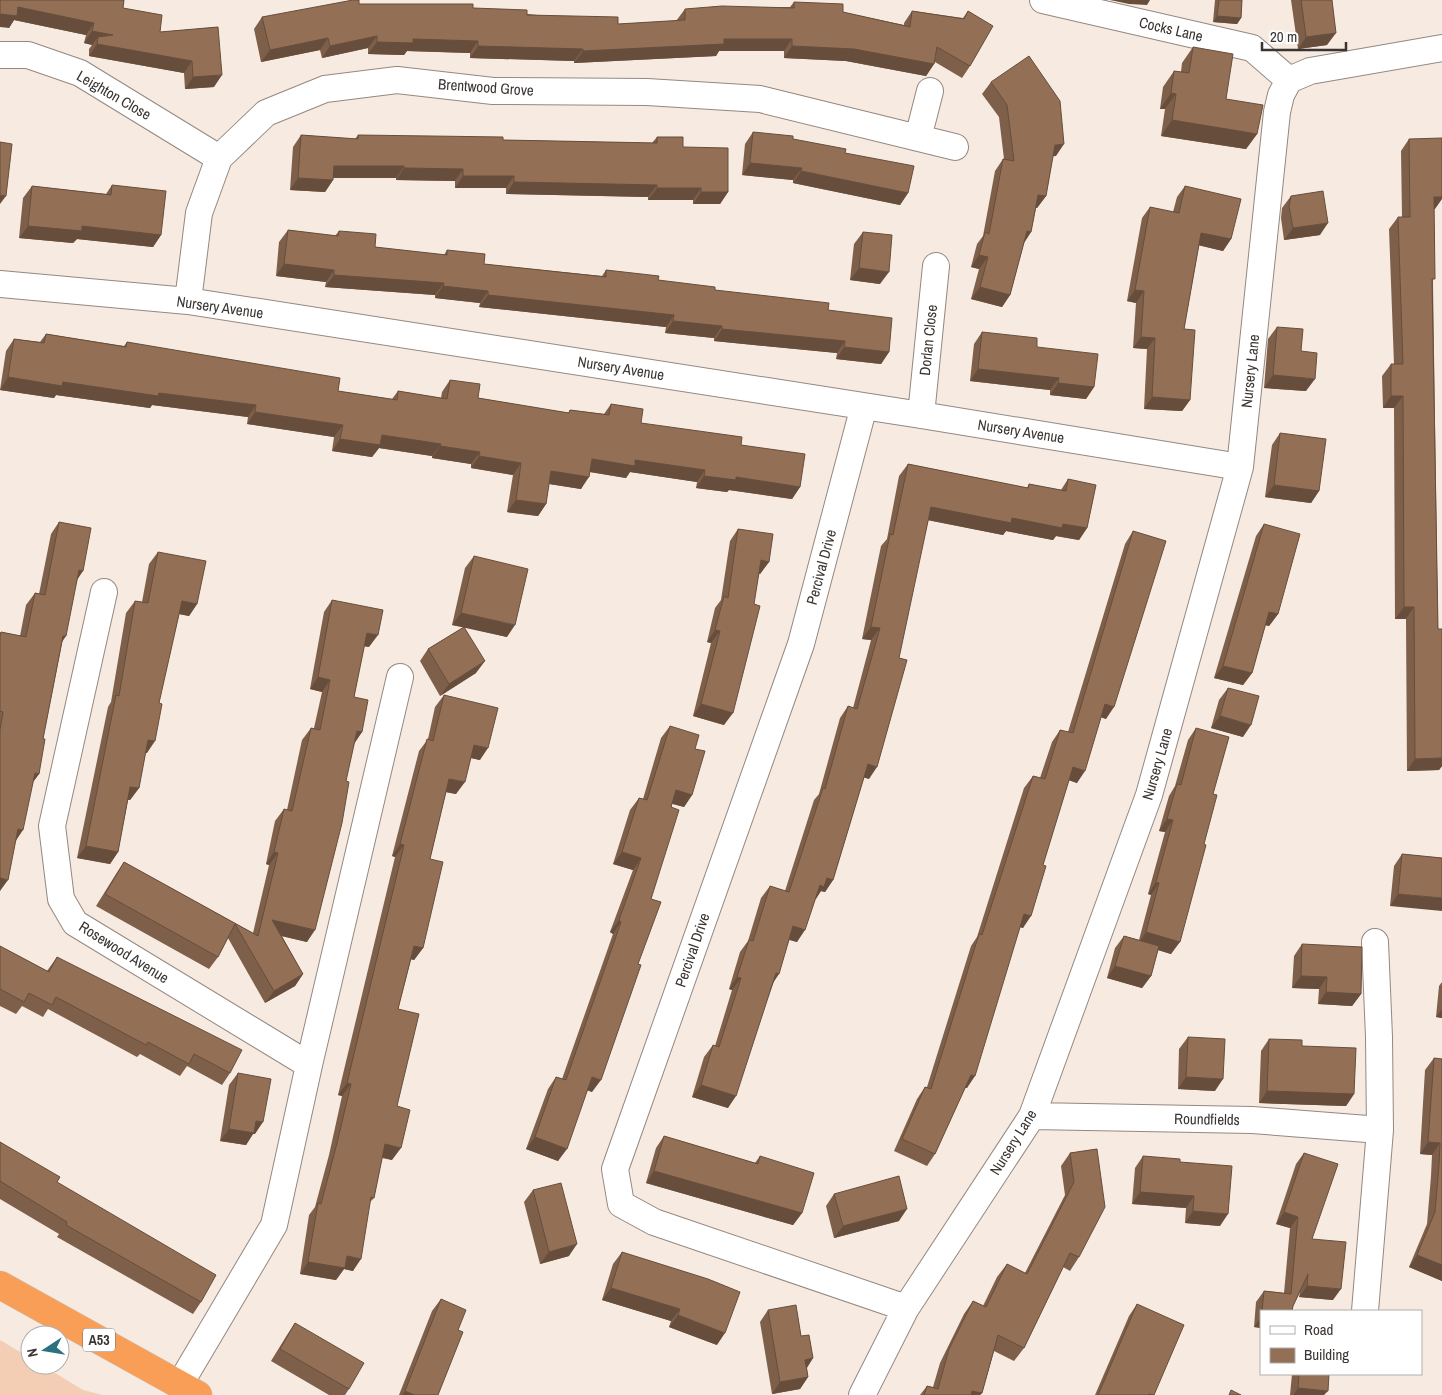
<svg xmlns="http://www.w3.org/2000/svg" width="1442" height="1395" font-family="'Archivo Narrow',sans-serif">
<rect width="100%" height="100%" fill="#f6eae1"/>
<!-- green -->
<path fill="#f4ceb4" d="M0,1340l30,18v7h12l41,25 20,5h-103z"/>
<g fill="none" stroke-linecap="round" stroke-linejoin="round">
<defs>
<path id="street" d="M1043,0l209,48 37,32
M0,55h28l52,18 139,85
M1289,80l21,-9 132,-23
M918,138l12,-47
M0,284l188,17 733,114 319,52
M188,301l11,-88 20,-55 47,-45 59,-24 72,-9 96,11 154,1 113,7 195,48
M864,406l-63,238 -186,525 6,35 33,18 252,86
M921,415l15,-149
M104,592l-52,234 9,73 14,24 234,142
M1032,1116l220,4 128,10
M1365,1311l15,-181 -1,-93 -4,-95
M180,1384l94,-159 35,-160 91,-388
M862,1395l44,-87 126,-192 117,-321 91,-328 37,-355 4,-17 8,-15"/>
<path id="highway" d="M0,1285l198,110"/>
</defs>
<!-- street casing -->
<use href="#street" stroke="#948881" stroke-width="28"/>
<!-- highway casing -->
<use href="#highway" stroke="#cccaca" stroke-width="29"/>
<!-- street -->
<use href="#street" stroke="#fff" stroke-width="26"/>
<!-- highway -->
<use href="#highway" stroke="#f99e56" stroke-width="28"/>
</g>
<!-- wall -->
<path fill="#7e5f49" d="M0,0l123,8 37,24 58,-5 -4,60 -29,2 -1,-16 -95,-17v-7l3,-4 -8,-2 2,-8 -72,-15 -5,8z
M1215,0h27l-1,18 -4,6 -24,-2z
M1291,0h41l-5,45 -29,4z
M794,2l110,23v-2l8,-12 51,7 5,-7 2,55 -8,12 -27,-16 -1,2 -8,12 -80,-15 -62,-3v-7h-65l-3,5 -142,7v-2l-104,-3v-5l-63,-2 -3,4 -36,-1v-6l-46,10 -2,-8 -59,12 -7,-33 8,-12 97,-13 114,4 145,16 58,-3 9,-12 105,-2z
M1193,47l33,52 31,35 -11,15 -85,-13 4,-27h-5l3,-22 11,-16 7,1 1,-9z
M991,82l65,74h-3l-7,40 -9,12h-1l-5,24 -7,11 -14,52 -8,12 -31,-8 8,-30 -8,-2 6,-23 6,-8 12,-65 8,-12h1l-5,-42 -17,-23z
M753,132l40,7 52,14 63,40 -8,12 -107,-22v-3l-51,-5 3,-31z
M301,135l54,4 3,-4 145,5 149,3 5,-6 26,10 45,45 -8,12h-27v-4h-45v-3l-142,-3v-6h-51v-7l-59,-1v-2h-63v2l-8,12 -35,-2 3,-43z
M1409,139l26,70h-1l-1,74 5,346h4v137l-3,4 -32,1 -1,-152h-11l-1,-211h-11l-1,-32 9,-12h3l-5,-135 9,-12h4l-1,-66z
M112,185l49,50 -8,12 -76,-8 -4,4 -54,-5 4,-40 9,-12 74,8z
M1185,186l46,53 -8,12 -24,-6 -15,84 6,71 -8,11 -38,-2 3,-60 -14,-1 3,-45 -9,-2 15,-83 8,-11 23,5 4,-15z
M1291,196l29,39 -36,5 -3,-22 1,-10z
M288,230l47,6 4,-5 36,16 69,8 3,-5 37,14 118,12 4,-6 52,10 170,30 61,42 -8,12 -45,-5 1,-6 -123,-12v-3l-49,-5 1,-6 -187,-20 1,-4 -45,-5v-3l-110,-8 1,-5 -50,-6 3,-34z
M863,232l17,52 -30,-4 4,-36z
M1277,327l24,24 5,40 -42,-3 4,-49z
M982,332l55,15 57,40 -8,12 -36,-4v-5l-80,-9 4,-37z
M46,334l78,12 3,-4 211,49 54,8 6,-8 43,7 1,-6 8,-12 28,18 90,15 2,-3 34,4 7,-10 30,19 100,22 59,42 -8,12 -63,-9 -2,2 -31,-4 1,-6 -67,-10 -4,6 -36,-6 -9,17 -32,-5 -3,20 -8,12 -31,-4 6,-37 -42,-7v-4l-39,-6v-2l-53,-8 -7,9 -40,-6 2,-14 -87,-13 1,-7 -96,-12 -2,3 -94,-13 -2,3 -54,-8 6,-39 8,-12 26,3z
M1280,433l39,58 -8,12 -46,-6 7,-52z
M908,464l119,24 2,-4 32,6 7,-11 19,49 -8,12 -23,-4 -3,4 -47,-9 -3,4 -75,-15 -59,259 -5,-2 -31,103 -8,12 -4,-1 -6,7 -18,44 -8,-2 -61,168 -36,-11 12,-40 9,-12 2,1 17,-56 -3,-1 11,-37 8,-11 13,-43 9,-12 15,5 29,-91 5,-6 21,-76 8,-12 5,2 18,-68 -9,-1 19,-93 6,-7 12,-63z
M59,522l18,58 -15,63 -19,96 -4,35 -6,8 -33,109v-258l1,-1 19,4 6,-31 9,-12 4,1 12,-60z
M1264,524l14,90 -9,12 -4,-1 -13,48 -9,12 -29,-7 42,-142z
M738,529l31,33 -9,12 -1,-1 -35,152 -31,-9 18,-73 -4,-1 8,-34 6,-8 9,-59z
M1133,531l-27,188 -5,-2 -24,66 -8,-3 -46,148 -3,-1 -53,161h-2l-30,66 -8,12 -33,-15 23,-52 8,-12h2l44,-141 6,-9 47,-149 9,-12 7,2 12,-36 8,-12 8,2 57,-188z
M158,552l39,52 -8,12 -10,-2 -32,139h-2l-6,35 -9,12h-2l-10,52 -8,12 -33,-6 31,-151 3,-5 15,-89 9,-12 7,1 7,-38z
M474,556l33,81 -43,-10 12,46 -36,23 -20,-35 8,-12 36,-22 -12,-2 13,-57z
M332,600l37,47 -5,-1 -10,51 8,35 -8,11 -47,199 -25,-6 21,38 -8,12 -30,17 -37,-65 -10,19 -9,12 -113,-63 20,-32 8,-12 129,71 16,-68 -3,-1 9,-43 9,-12 3,1 15,-70 9,-12h3l8,-36 -12,-3 14,-77z
M1228,688l15,49 -32,-9 8,-28z
M444,695l36,65 -9,-2 -15,36 -10,-2 -16,67 -7,89 -9,12 -3,-1 -13,50 -1,97 -5,54 -10,-2 -8,40 -4,4 -17,69 -9,-2 -8,11 -36,-6 9,-59 6,-8 14,-52 13,-59 -4,-1 57,-238 -3,-1 27,-105 9,-12 7,-32z
M670,726l25,23 -3,46 -8,12 -12,-3 -21,95 -59,193 -5,-2 -29,71 -32,-12 22,-60 8,-12 6,2 51,-145 -3,-2 23,-62 -20,-6 17,-54 9,-12 4,1 18,-61z
M1196,728l17,66 -42,160 -13,-4 -7,26 -9,12 -35,-10 8,-30 9,-12 15,4 12,-45 -3,-1 17,-62 -6,-1 10,-35 6,-10 13,-46z
M1402,854l40,4 -52,48 4,-40z
M1302,944l59,50 -9,12 -34,-2 1,-15 -27,-1 2,-32z
M0,946l47,25 10,-14 173,116 -8,12 -35,-19 -7,10 -40,-22 -3,3 -89,-48 -5,8 -21,-11 -6,8 -16,-8z
M1442,982v36l-6,-1 3,-31z
M1188,1037l27,54 -37,-2 1,-40z
M1269,1039l33,7 52,48 -8,12 -87,-3 2,-52z
M1434,1058l8,1v222l-33,-14 18,-43 4,-48 1,-21 -12,-1 5,-84z
M238,1073l17,61h-2l-7,11 -26,-4 9,-56z
M664,1136l91,27 5,-7 42,57 -9,12 -147,-42 10,-35z
M0,1142l57,40 144,120 -8,12 -136,-77 2,-3 -59,-35z
M1097,1149l-18,108 -9,14 -7,-4 -39,81 -10,13 -20,-10 -12,42 -2,2h-60l7,-9 6,1 7,-24 24,-49 9,-13 10,5 14,-29 10,-13 18,9 40,-78 -4,-29 9,-13z
M1304,1153l8,86 21,61 -34,-3 1,-5 -7,14 -1,5h-31v17l-7,-1 2,-25 8,-11 20,2 6,-65 -14,-4 20,-60z
M1143,1156l37,6 40,64 -35,-3 1,-15 -54,-4 3,-36z
M533,1190l36,66 -29,8 -16,-62z
M834,1194l65,27 -65,17 -8,-32z
M622,1252l95,93 -48,-18 2,-6 -69,-21 11,-36z
M441,1299l17,31 -20,65h-39l33,-84z
M1137,1304l17,91h-59l34,-79z
M768,1310l33,26 12,22 -6,10 1,9 -8,12 -28,5 -12,-72z
M295,1323l54,66 -4,6h-16l-58,-34 16,-26z
M1292,1374h37l-5,21h-34z"/>
<!-- shaded-wall -->
<path fill="#674e3c" d="M1110,0h40l-3,5 -18,-1z
M18,7l76,16 -8,12 -72,-15 -5,8 -9,-1v-13z
M1217,16l24,2 -4,6 -24,-2z
M92,31l21,4 79,26 -8,12 -95,-17 8,-12 1,-7 -6,8 -8,-2z
M1336,33l-9,12 -29,4 8,-12z
M377,36l-9,12 -46,10 8,-12z
M328,38l-8,12 -59,12 9,-12z
M413,39l65,2 -8,12 -63,-2 -3,4 -36,-1 9,-12z
M724,39h68l-8,12h-65l-3,5 -142,7 9,-12z
M478,46l105,3 -9,12 -104,-3z
M792,46l62,3 80,15 -8,12 -80,-15 -62,-3z
M222,75l-8,12 -29,2 8,-12z
M1171,93l5,1 -11,15h-5z
M1172,120l85,14 -11,15 -85,-13z
M1064,144l-8,12 -10,1 9,-12z
M750,163l52,5 -9,12 -51,-5z
M334,166h70l-8,12h-70z
M404,168l59,1 -8,12 -59,-1z
M801,171l107,22 -8,12 -107,-22z
M463,176h51l-8,12h-51z
M298,178l35,2 -8,12 -35,-2z
M514,182l143,3 -9,12 -142,-3z
M657,188h44l-8,12h-45z
M701,192h27l-8,12h-27z
M0,195l6,1 -6,8z
M1038,195l8,1 -9,12 -7,-1z
M1434,197h8v2l-7,10h-9z
M1328,223l-8,12 -36,5 9,-12z
M28,226h54l79,9 -8,12 -76,-8 -4,4 -54,-5z
M1027,231l4,1 -8,12z
M1201,233l30,6 -8,12 -30,-7z
M979,255l9,2 -9,12 -8,-2z
M284,264l50,6 -8,12 -50,-6z
M859,268l30,4 -9,12 -30,-4z
M334,275l110,8 -9,12 -110,-8z
M443,286l45,5 -8,12 -45,-5z
M980,287l30,8 -8,12 -31,-8z
M1135,290l9,1 -8,12 -9,-2z
M488,295l186,20 -8,12 -187,-20z
M673,321l49,5 -8,12 -49,-5z
M722,329l123,12 -8,12 -123,-12z
M1141,337l14,1 -8,11 -14,-1z
M844,347l45,5 -8,12 -45,-5z
M978,369l81,9 -9,12 -80,-9z
M1273,375l42,4 -9,12 -42,-3z
M8,377l55,5 96,11 97,12 -8,12 -96,-12 -2,3 -94,-13 -2,3 -54,-8z
M1058,383l36,4 -8,12 -36,-4z
M1391,396h12l-9,12h-11z
M1152,397l38,3 -8,11 -38,-2z
M255,412l88,13 -9,12 -87,-13z
M382,435l59,9 -9,12 -53,-8 -7,9 -40,-6 8,-12z
M440,446l40,6 -9,12 -39,-6z
M479,456l42,7 -8,12 -42,-7z
M592,459l43,1 70,10 -8,12 -67,-10 -4,6 -42,-7z
M551,471l38,6 -8,12 -38,-6z
M704,476l32,1 64,10 -8,12 -63,-9 -2,2 -31,-4z
M1274,485l45,6 -8,12 -46,-6z
M516,500l30,4 -8,12 -31,-4z
M931,507l81,11 51,6 24,4 -8,12 -23,-4 -3,4 -47,-9 -3,4 -81,-16z
M761,560l8,2 -9,12 -8,-2z
M79,570l4,1 -8,12z
M182,601l15,3 -8,12 -15,-3z
M1404,607h10l-8,12h-11z
M1269,612l9,2 -9,12 -8,-2z
M461,613l54,12 -8,12 -55,-12z
M871,627l9,1 -9,12 -9,-1z
M715,630l5,1 -9,12 -4,-1z
M367,633l11,2 -9,12 -11,-2z
M63,636h3l-8,12z
M485,661l-9,12 -36,23 9,-12z
M1223,666l29,7 -9,12 -29,-7z
M318,677l12,3 -8,12 -12,-3z
M701,704l32,9 -9,12 -31,-9z
M1105,704l9,3 -8,12 -9,-3z
M1220,716l31,9 -8,12 -32,-9z
M357,731l5,1 -8,12z
M148,740l7,1 -8,12 -7,-1z
M474,745l14,3 -8,12 -14,-3z
M1442,758v8l-3,4 -32,1 8,-12z
M868,764l9,3 -8,12 -10,-3z
M1073,767l12,4 -8,12 -12,-4z
M35,773l4,1 -9,12z
M449,779l16,3 -9,12 -16,-3z
M130,787l9,1 -9,12 -8,-1z
M676,790l16,5 -8,12 -16,-5z
M1167,819l6,1 -8,12 -6,-1z
M18,829l5,1 -8,12z
M400,844l4,1 -9,12 -3,-1z
M86,846l32,6 -8,12 -33,-6z
M274,852l4,1 -9,12 -3,-1z
M622,852l19,6 -8,12 -20,-6z
M0,878l8,2 -8,11z
M827,878l6,2 -8,12 -4,-1 -5,8 -5,-2 9,-12z
M1156,882l3,1 -8,12 -3,-1z
M1398,894l44,4v13l-52,-5z
M1024,914l7,2 -8,12 -7,-2z
M272,920l43,10 -8,12 -43,-10z
M619,920l2,2 -8,12 -3,-2z
M793,926l12,4 -8,12 -12,-4z
M1146,932l34,10 -9,12 -33,-10z
M414,946l9,2 -9,12 -9,-2z
M1115,966l36,10 -9,12 -35,-10z
M776,973l3,1 -8,12z
M303,974l-8,12 -30,17 9,-12z
M1301,976l26,1 -8,12 -27,-1z
M737,977l4,1 -9,12 -3,-1z
M1326,992l35,2 -9,12 -34,-2z
M1442,1009v9l-6,-1z
M971,1075l4,1 -8,12 -5,-1z
M592,1077l9,3 -9,12 -8,-3z
M1186,1077l37,2 -8,12 -37,-2z
M347,1083l4,1 -9,12 -4,-1z
M701,1085l35,11 -8,12 -36,-11z
M1267,1091l87,3 -8,12 -87,-3z
M256,1121l7,1 -8,12h-2l-7,11 -26,-4 9,-12z
M535,1137l32,12 -9,12 -32,-12z
M1428,1142l12,1 -8,12 -12,-1z
M385,1144l16,4 -9,12 -15,-4z
M654,1171l148,42 -9,12 -147,-42z
M1140,1192l54,4 -8,12 -54,-4z
M907,1209l-8,12 -65,17 9,-12z
M1193,1211l35,3 -8,12 -35,-3z
M1284,1212l14,5 -8,11 -14,-4z
M577,1244l-8,12 -29,8 9,-12z
M1417,1255l25,10v16l-33,-14z
M347,1256l14,3 -8,12 -9,-2 -8,11 -36,-6 8,-12z
M1307,1286l34,3 -8,11 -34,-3z
M611,1288l69,21 -9,12 -69,-21z
M678,1315l47,18 -8,12 -48,-18z
M1261,1317v11l-7,-1z
M813,1358l-8,12v-10z
M808,1377l-8,12 -28,5 8,-12z
M1298,1388l30,3 -4,4h-31z
M405,1391l9,4h-12z
M972,1391l10,2 -2,2h-11z"/>
<!-- building -->
<path fill="#936f55" stroke="#674e3c" d="M0,0h124l-1,8 39,7 -2,17 58,-5 4,48 -29,2 -1,-16 -95,-17 1,-7 15,-2 -21,-4 2,-8 -76,-16 -1,9 -17,-2z
M353,0h6v4h114v4l54,2v5l91,2v7l67,-4v-11l37,-3 72,2v-6l49,2v8l67,15 2,-16 52,8 4,-8 25,15 -23,40 -33,-19 -3,17 -80,-15 -62,-3v-7h-68v5l-141,7v-2l-105,-3v-5l-65,-2v4l-36,-1v-6l-47,10 -2,-8 -58,12 -8,-33z
M1219,0h23l-1,18 -24,-2z
M1301,0h31l4,33 -30,4z
M1193,47l40,7 -7,45 37,6 -6,29 -85,-14 4,-26 -5,-1 3,-22 15,2z
M1029,56l31,45 4,43 -9,1 -9,51 -8,-1 -7,37 -4,-1 -17,64 -30,-8 8,-30 -9,-2 6,-23 4,2 14,-75 11,2 -7,-56 -16,-23z
M753,132l40,4v3l53,10 -1,4 69,13 -6,27 -107,-22 1,-3 -52,-5z
M301,135l57,4v-4l145,2v3l154,3v-6h26v10l45,1v44h-27v-4h-44v-3l-143,-3v-6h-51v-7l-59,-1v-2h-70l-1,14 -35,-2z
M1442,138v59h-8l1,82h-3l6,350h4v129l-27,1 -1,-152h-10l-1,-211h-12v-32h12l-5,-147h12l-1,-78z
M0,142l12,2 -6,52 -6,-1z
M112,185l54,6 -5,44 -79,-9v5l-54,-5 4,-40 79,9z
M1185,186l56,13 -10,40 -30,-6 -17,96 11,1 -5,70 -38,-3 3,-59 -14,-1 3,-46 -9,-1 15,-83 29,6z
M1323,191l5,32 -35,5 -4,-22 2,-10z
M288,230l50,6 1,-5 37,3 -1,13 72,8v-5l38,4 -1,10 122,13v-7l53,6 -1,4 57,7v3l114,13 -1,7 64,8 -3,34 -45,-5 1,-6 -123,-12v-3l-49,-5 1,-6 -186,-20v-4l-45,-5 1,-3 -110,-8v-5l-50,-6z
M863,232l29,3 -3,37 -30,-4z
M1277,327l26,2 -2,22 16,2 -2,26 -42,-4z
M982,332l55,6v9l61,7 -4,33 -36,-4 1,-5 -81,-9z
M46,334l80,13 1,-5 213,36 -2,13 59,9 1,-9 49,8 3,-19 30,4 -2,14 91,15 1,-3 39,5 2,-11 32,5 -2,14 101,14 -1,8 64,9 -5,33 -64,-10v3l-32,-4 1,-6 -70,-10v6l-43,-7 -3,18 -38,-6 -5,33 -30,-4 5,-37 -42,-7 1,-4 -40,-6 1,-2 -59,-9 -2,10 -40,-6 3,-14 -88,-13 1,-7 -97,-12 -1,3 -95,-14 -1,4 -54,-9 6,-38 30,4z
M1280,433l46,6 -7,52 -45,-6z
M908,464l120,24 1,-4 37,7 2,-12 28,6 -9,43 -24,-4 -1,4 -50,-10 -1,5 -80,-16 -32,151 8,2 -30,107 -9,-3 -35,116 -6,-2 -3,9 -4,-2 -15,45 -12,-4 -14,48 -3,-1 -40,123 -35,-11 12,-40 6,2 22,-69 -4,-1 12,-37 4,1 17,-55 19,6 34,-104 2,1 23,-83 9,3 23,-81 -9,-1 19,-93 3,1z
M59,522l32,6 -8,43 -4,-1 -13,66h-3l-20,103h2l-6,35 -4,-1 -12,57 -5,-1 -10,51 -8,-2v-148l3,-18 -3,-1v-75l1,-4 25,5 9,-44 10,2z
M1264,524l36,10 -22,80 -9,-2 -17,61 -29,-7z
M738,529l35,5 -4,28 -8,-2 -7,44 6,2 -27,107 -32,-9 19,-73 -5,-1 9,-34 4,2z
M1133,531l33,10 -52,166 -9,-3 -20,67 -12,-4 -30,98 3,1 -15,50 -7,-2 -49,162 -4,-1 -36,79 -33,-15 23,-52 6,2 48,-155 3,1 51,-159 12,3 15,-49 13,3z
M158,552l48,9 -9,43 -15,-3 -23,102 3,1 -7,37 -7,-1 -9,48 -9,-1 -12,65 -32,-6 30,-151 3,1 16,-95 13,2z
M474,556l54,13 -13,56 -54,-12z
M332,600l51,10 -5,25 -11,-2 -13,64 14,3 -6,32 -5,-1 -11,50 3,1 -7,41 -27,107 -43,-10 31,54 -29,17 -39,-67 -17,33 -113,-63 19,-32 134,74 20,-83 -4,-1 10,-43 8,2 19,-83 9,2 10,-50 -12,-3z
M464,627l21,34 -36,23 -21,-35z
M1228,688l31,8 -8,29 -31,-9z
M444,695l54,13 -10,40 -14,-3 -9,37 -16,-3 -19,80 13,3 -20,86 -9,-2 -16,63 21,5 -22,92 13,4 -9,38 -16,-4 -11,54 -3,-1 -10,62 -14,-3 -2,12 -37,-6 10,-59 3,1 16,-61 14,-59 -4,-1 57,-238 -4,-1 27,-105 6,2z
M670,726l29,9 -4,14 10,2 -13,44 -16,-5 -5,17 8,3 -28,89 10,3 -23,62 3,1 -40,115 -9,-3 -25,72 -32,-12 21,-60 10,3 55,-158 -2,-2 22,-62 -19,-6 17,-54 8,2z
M1196,728l33,9 -16,57 4,1 -13,49 2,1 -26,97 -34,-10 13,-49 -3,-1 17,-62 -6,-1 10,-35 4,1z
M1402,854l40,4v40l-44,-4z
M1124,936l35,10 -8,30 -36,-10z
M1302,944l60,3 -1,47 -35,-2 1,-15 -26,-1z
M0,946l49,26 8,-15 185,93 -12,23 -36,-19 -5,10 -41,-22 -2,3 -90,-48 -4,8 -23,-12 -5,9 -24,-13z
M1188,1037l37,2 -2,40 -37,-2z
M1269,1039l33,1v6l54,2 -2,46 -87,-3z
M1434,1058l8,1v206l-25,-10 18,-43 4,-47 1,-22 -12,-1z
M238,1073l33,6 -8,43 -7,-1 -2,12 -25,-4z
M664,1136l94,28 2,-8 54,17 -12,40 -148,-42z
M0,1142l60,35 -3,5 159,93 -15,27 -135,-77 1,-3 -67,-41z
M1097,1149l8,58 -26,50 -9,-4 -46,95 -26,-13 -16,58 -10,-2 -1,4h-47l3,-9 11,3 11,-40 24,-48 13,6 21,-43 20,10 47,-92 -4,-29z
M1304,1153l34,11 -26,75 34,3 -5,47 -34,-3 1,-12 -15,32 -1,5h-30l2,-20 27,3 7,-77 -14,-5z
M1143,1156l37,3v3l52,4 -4,48 -35,-3 1,-15 -54,-4z
M899,1176l8,33 -64,17 -9,-32z
M561,1183l16,61 -28,8 -16,-62z
M622,1252l86,27 32,13 -15,41 -47,-18 2,-6 -69,-21z
M441,1299l25,11 -8,20 5,2 -25,63h-24l-9,-4z
M1137,1304l47,21 -30,70 -5,-1v1h-51z
M796,1305l5,31 8,-1 4,23 -8,2 3,17 -28,5 -12,-72z
M295,1323l69,40 -15,26 -69,-40z
M1299,1374h30l-1,17 -30,-3z
M1231,1390l10,5h-12z"/>
<g text-anchor="middle" dominant-baseline="central" stroke-width="5" stroke-linejoin="round" paint-order="stroke">
<!-- shield labels -->
<rect fill="#fff" stroke="#757270" stroke-width="1" x="83" y="1328.5" width="32" height="23" rx="4"/>
<g font-size="14" font-weight="bold" fill="#3a3532">
<text x="99" y="1340">A53</text>
</g>
<!-- street labels -->
<g font-size="15" fill="#3a3532" stroke="#fff">
<text transform="translate(1171 29) rotate(13)">Cocks Lane</text>
<text transform="translate(486 87) rotate(4)">Brentwood Grove</text>
<text transform="translate(114 95) rotate(30)">Leighton Close</text>
<text transform="translate(220 307) rotate(8)">Nursery Avenue</text>
<text transform="translate(928 340) rotate(-84)">Dorlan Close</text>
<text transform="translate(621 368) rotate(9)">Nursery Avenue</text>
<text transform="translate(1250 371) rotate(-84)">Nursery Lane</text>
<text transform="translate(1021 431) rotate(9)">Nursery Avenue</text>
<text transform="translate(821 567) rotate(-75)">Percival Drive</text>
<text transform="translate(1157 764) rotate(-74)">Nursery Lane</text>
<text transform="translate(692 950) rotate(-71)">Percival Drive</text>
<text transform="translate(124 952) rotate(32)">Rosewood Avenue</text>
<text transform="translate(1207 1119) rotate(1)">Roundfields</text>
<text transform="translate(1013 1142) rotate(-58)">Nursery Lane</text>
</g>
</g>
<!-- legend -->
<rect x="1260" y="1310" width="162" height="65" fill="#ffffff" stroke="#b0aead"/>
<rect x="1270" y="1326" width="25" height="8" fill="#ffffff" stroke="#b0aead"/>
<text x="1304" y="1335" font-size="15" fill="#3a3532">Road</text>
<rect x="1270" y="1348" width="25" height="15" fill="#936f55" stroke="#b0aead"/>
<text x="1304" y="1360" font-size="15" fill="#3a3532">Building</text>
<!-- north arrow -->
<g transform="translate(45 1350) rotate(258)"><circle r="24" fill="#ffffff" stroke="#b0aead"/>
<path d="M0-4L9 19L0 12L-9 19Z" fill="#2b717f"/>
<text y="-8" font-size="14" font-weight="bold" text-anchor="middle" fill="#3a3532">N</text>
</g>
<!-- scale -->
<path d="M1262 42v8h84v-8" fill="none" stroke="#3a3532" stroke-width="2.5"/>
<text x="1270" y="42" font-size="15" fill="#3a3532" stroke="#ffffff" stroke-width="4" paint-order="stroke">20 m</text>
</svg>
